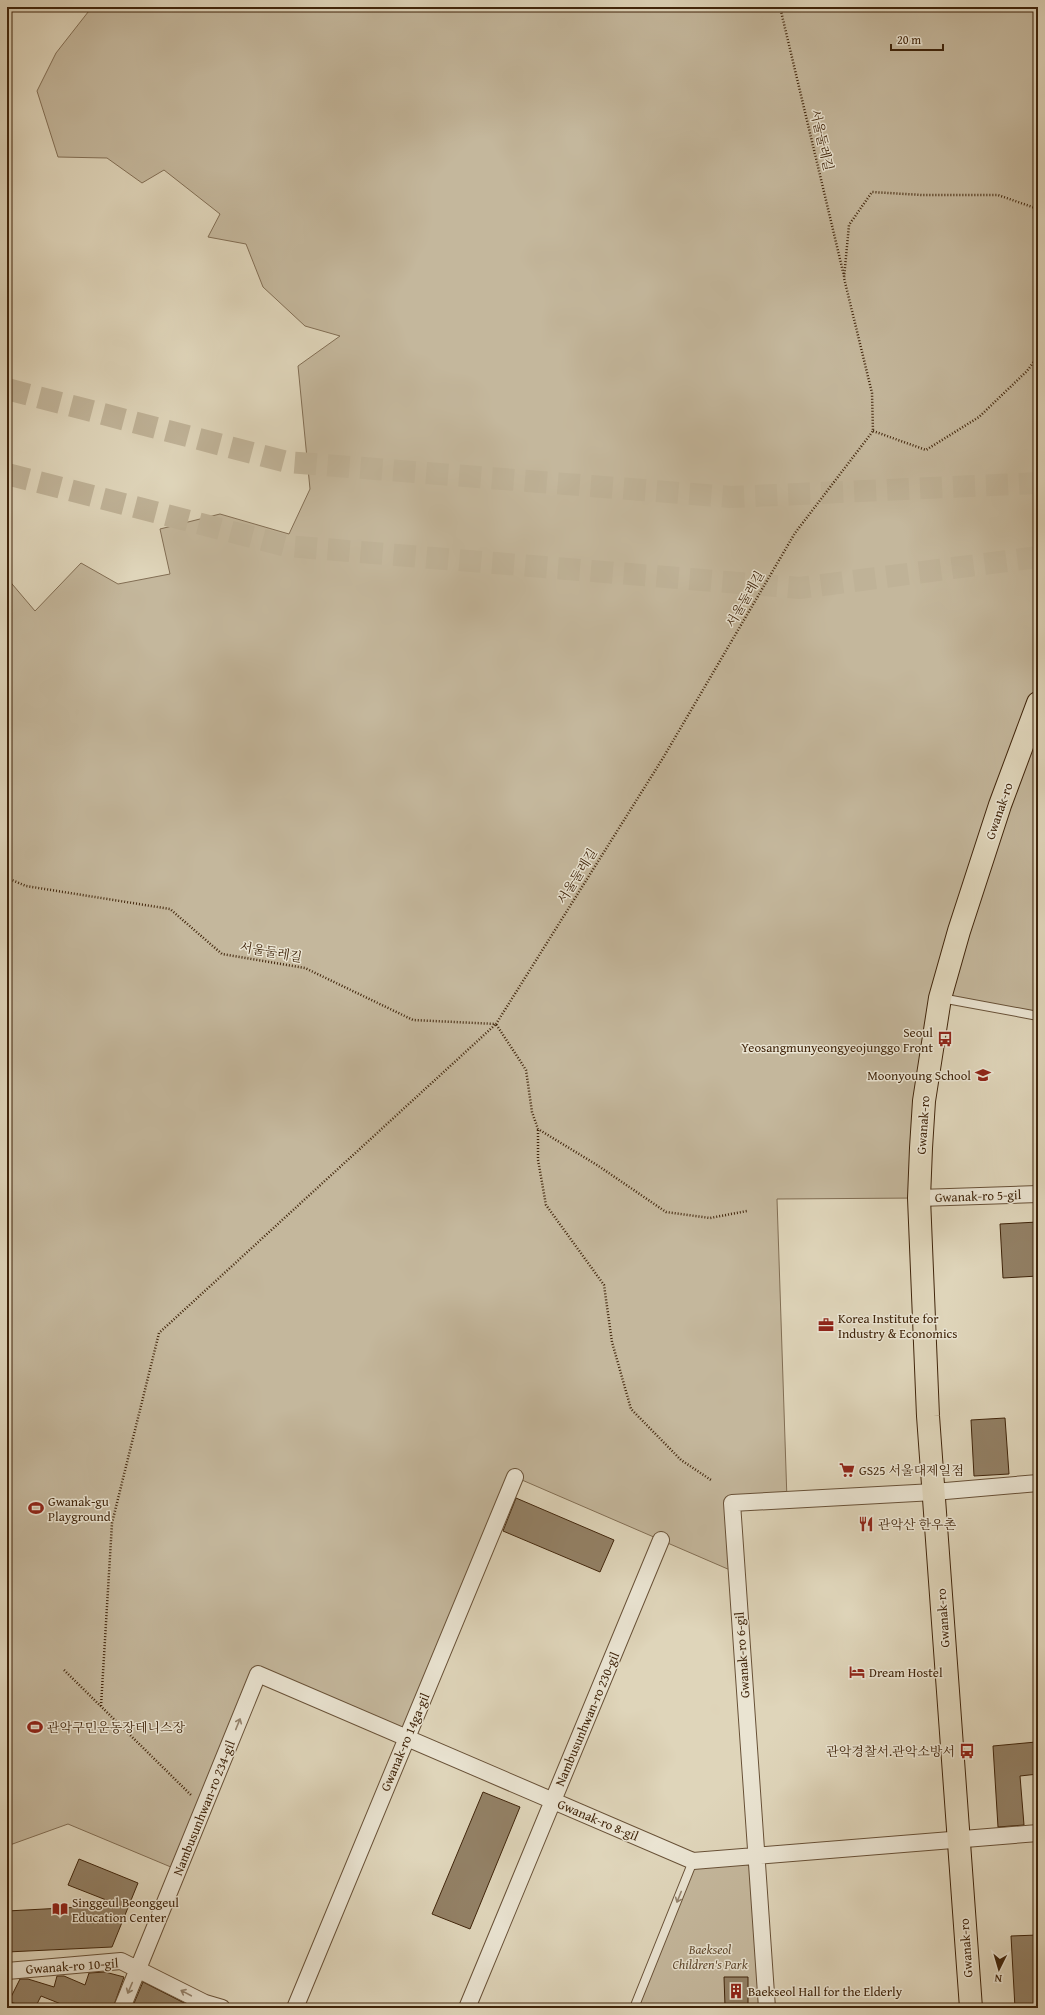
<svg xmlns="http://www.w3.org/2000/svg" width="1045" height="2015" font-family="'Gentium Book Plus','Noto Serif KR',serif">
<rect width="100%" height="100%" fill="#dfd5ba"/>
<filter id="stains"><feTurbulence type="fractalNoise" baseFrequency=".005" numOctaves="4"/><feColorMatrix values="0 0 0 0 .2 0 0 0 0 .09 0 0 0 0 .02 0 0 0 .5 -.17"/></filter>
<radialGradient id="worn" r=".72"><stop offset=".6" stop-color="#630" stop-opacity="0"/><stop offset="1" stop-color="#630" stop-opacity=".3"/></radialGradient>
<!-- green -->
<path fill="#c4b79c" stroke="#826e54" d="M92,7h946v1009l-98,-18 -21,200 -142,1 10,301 -55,4 5,69 -222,-96 -108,261 -149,-64 -80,196 -110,-46 -61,22v-1268l28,33 46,-48 37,21 52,-10 -10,-45 60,-15 69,20 21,-45 -12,-123 42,-30 -35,-10 -42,-39 -17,-43 -38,-7 12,-23 -56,-44 -22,13 -35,-25 -49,-1 -21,-66 19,-38z
M756,1856l11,152h-133l59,-147z"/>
<!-- building -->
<path fill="#938166" stroke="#40250b" d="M1038,1222v54l-35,2 -3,-54z
M1005,1418l4,56 -35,2 -3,-56z
M516,1498l98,42 -14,32 -97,-41z
M1036,1742l2,32 -18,2 4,49 -26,2 -5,-81z
M483,1792l37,15 -50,122 -38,-15z
M79,1859l59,24 -26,64 -105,5v-41l112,-6 -51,-20z
M1038,1935v73h-23l-4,-72z
M105,1972l19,5 -11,31h-42l-30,-12 -6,12h-10l-16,-7 11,-22h8l26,8 3,-11h7l21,9 4,-12z
M724,1977h24v28l-23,1z
M143,1982l51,26h-62z"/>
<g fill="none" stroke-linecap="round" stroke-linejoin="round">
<!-- highway-tunnel -->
<path stroke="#bfb297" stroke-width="22" stroke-dasharray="22 11" stroke-linecap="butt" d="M7,389l280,73 444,35 307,-14
M7,474l280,72 513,42 238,-31"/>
<defs>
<path id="lane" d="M941,998l97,18
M634,2008l59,-147"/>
<path id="street" d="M919,1198l119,-4
M7,1971l114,-10 84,42 17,5
M122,2008l136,-334 435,187 345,-28
M295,2008l220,-531
M467,2008l194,-468
M767,2008l-35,-505 202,-11 104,-9"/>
<path id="primary" d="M971,2008l-43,-592 -9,-218 2,-50 3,-47 16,-103 19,-67 41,-126 38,-102"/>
</defs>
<!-- lane casing -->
<use href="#lane" stroke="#685137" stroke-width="10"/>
<!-- street casing -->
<use href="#street" stroke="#685137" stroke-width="18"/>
<!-- primary casing -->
<use href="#primary" stroke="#40250b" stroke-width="24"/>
<!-- path -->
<path stroke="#40250b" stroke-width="2.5" stroke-dasharray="1 2" stroke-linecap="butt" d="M780,7l64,269
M873,431l53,19 53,-33 48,-46 11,-15
M7,878l19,8 144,23 52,45 83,14 108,52 83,4 167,-266 132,-225 78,-102 -1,-38 -28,-115 5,-53 23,-33 50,3h76l40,14
M538,1130v30l8,45 58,80 8,57 19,67 50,51 30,20
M64,1670l127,125
M101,1706l11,-183 47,-190 337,-309 30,46 6,42 6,17 59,36 69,47 44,6 37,-7"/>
<!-- lane -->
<use href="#lane" stroke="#eae4d2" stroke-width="8"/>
<!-- street -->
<use href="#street" stroke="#eae4d2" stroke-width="16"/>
<!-- primary -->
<use href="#primary" stroke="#dfd5ba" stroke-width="22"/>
</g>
<!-- one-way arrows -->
<defs><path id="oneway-shaft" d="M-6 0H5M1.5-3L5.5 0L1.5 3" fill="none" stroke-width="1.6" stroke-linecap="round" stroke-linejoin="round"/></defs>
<g stroke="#95846e">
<use href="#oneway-shaft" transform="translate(238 1724) rotate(-68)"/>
<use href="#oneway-shaft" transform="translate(679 1897) rotate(112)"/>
<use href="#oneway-shaft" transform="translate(130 1988) rotate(113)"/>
<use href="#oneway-shaft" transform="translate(186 1993) rotate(-152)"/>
</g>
<!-- icons -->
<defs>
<symbol id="bus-bare" viewBox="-9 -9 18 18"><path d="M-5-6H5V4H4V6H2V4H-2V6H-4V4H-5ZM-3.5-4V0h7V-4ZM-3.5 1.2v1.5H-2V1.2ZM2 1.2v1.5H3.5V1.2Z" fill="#8f2418" stroke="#eae4d2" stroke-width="2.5" paint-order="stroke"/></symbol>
<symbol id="school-bare" viewBox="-9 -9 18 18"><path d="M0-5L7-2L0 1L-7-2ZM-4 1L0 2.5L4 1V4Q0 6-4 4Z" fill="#8f2418" stroke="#eae4d2" stroke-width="2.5" paint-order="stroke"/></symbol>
<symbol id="office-bare" viewBox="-9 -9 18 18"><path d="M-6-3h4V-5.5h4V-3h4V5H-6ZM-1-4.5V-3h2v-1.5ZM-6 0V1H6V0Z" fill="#8f2418" stroke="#eae4d2" stroke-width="2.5" paint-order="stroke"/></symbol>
<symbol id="supermarket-bare" viewBox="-9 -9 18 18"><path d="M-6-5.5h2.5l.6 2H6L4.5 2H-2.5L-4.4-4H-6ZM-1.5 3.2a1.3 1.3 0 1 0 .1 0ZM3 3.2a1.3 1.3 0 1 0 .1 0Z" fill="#8f2418" stroke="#eae4d2" stroke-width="2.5" paint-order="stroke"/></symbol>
<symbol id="stadium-bare" viewBox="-9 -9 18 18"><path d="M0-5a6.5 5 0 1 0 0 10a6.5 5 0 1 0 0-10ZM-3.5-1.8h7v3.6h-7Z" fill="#8f2418" stroke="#eae4d2" stroke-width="2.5" paint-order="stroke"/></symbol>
<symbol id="restaurant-bare" viewBox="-9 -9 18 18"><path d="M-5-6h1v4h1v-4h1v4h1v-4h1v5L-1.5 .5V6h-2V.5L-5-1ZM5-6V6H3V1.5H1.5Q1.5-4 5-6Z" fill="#8f2418" stroke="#eae4d2" stroke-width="2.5" paint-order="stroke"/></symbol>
<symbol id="hotel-bare" viewBox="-9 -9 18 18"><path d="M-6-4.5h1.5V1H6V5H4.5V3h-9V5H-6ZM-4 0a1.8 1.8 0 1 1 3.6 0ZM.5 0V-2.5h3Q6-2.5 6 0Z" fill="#8f2418" stroke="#eae4d2" stroke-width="2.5" paint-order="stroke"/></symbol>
<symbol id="library-bare" viewBox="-9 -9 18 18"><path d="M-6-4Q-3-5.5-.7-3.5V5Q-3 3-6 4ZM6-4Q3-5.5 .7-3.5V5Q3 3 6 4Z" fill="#8f2418" stroke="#eae4d2" stroke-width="2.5" paint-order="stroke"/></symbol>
<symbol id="building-bare" viewBox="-9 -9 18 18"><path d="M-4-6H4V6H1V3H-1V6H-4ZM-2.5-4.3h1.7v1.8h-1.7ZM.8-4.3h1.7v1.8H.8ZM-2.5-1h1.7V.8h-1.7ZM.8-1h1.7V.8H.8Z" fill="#8f2418" stroke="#eae4d2" stroke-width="2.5" paint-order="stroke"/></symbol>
</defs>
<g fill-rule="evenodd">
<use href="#bus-bare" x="934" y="1028" width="22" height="22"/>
<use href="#school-bare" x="972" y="1064" width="22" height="22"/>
<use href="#office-bare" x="815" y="1314" width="22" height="22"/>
<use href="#supermarket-bare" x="836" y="1459" width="22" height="22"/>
<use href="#stadium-bare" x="25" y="1497" width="22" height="22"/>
<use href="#restaurant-bare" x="855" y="1513" width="22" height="22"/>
<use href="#hotel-bare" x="846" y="1661" width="22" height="22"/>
<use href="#stadium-bare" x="24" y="1716" width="22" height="22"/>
<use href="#bus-bare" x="956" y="1740" width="22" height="22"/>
<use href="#library-bare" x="49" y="1898" width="22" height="22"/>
<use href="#building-bare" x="725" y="1980" width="22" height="22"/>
</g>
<g text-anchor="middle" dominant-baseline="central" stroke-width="3" stroke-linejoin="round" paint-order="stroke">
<!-- street labels -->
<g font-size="13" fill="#40250b" stroke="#eae4d2">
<text transform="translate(822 140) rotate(77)">서울둘레길</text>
<text transform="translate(745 599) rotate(-60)">서울둘레길</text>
<text transform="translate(999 811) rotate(-71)">Gwanak-ro</text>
<text transform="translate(577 876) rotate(-58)">서울둘레길</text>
<text transform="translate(271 952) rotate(10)">서울둘레길</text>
<text transform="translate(923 1125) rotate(-86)">Gwanak-ro</text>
<text transform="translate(978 1196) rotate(-2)">Gwanak-ro 5-gil</text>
<text transform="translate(943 1618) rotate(-94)">Gwanak-ro</text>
<text transform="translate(742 1655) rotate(-94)">Gwanak-ro 6-gil</text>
<text transform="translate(587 1719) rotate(-67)">Nambusunhwan-ro 230-gil</text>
<text transform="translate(405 1742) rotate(-67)">Gwanak-ro 14ga-gil</text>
<text transform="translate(204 1808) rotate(-68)">Nambusunhwan-ro 234-gil</text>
<text transform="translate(598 1820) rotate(23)">Gwanak-ro 8-gil</text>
<text transform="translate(966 1948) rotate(-94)">Gwanak-ro</text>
<text transform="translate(72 1966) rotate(-4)">Gwanak-ro 10-gil</text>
</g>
<!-- poi labels -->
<g font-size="13" fill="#40250b" stroke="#eae4d2" text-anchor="start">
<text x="933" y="1032" text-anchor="end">Seoul<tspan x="933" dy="15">Yeosangmunyeongyeojunggo Front</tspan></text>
<text x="971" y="1075" text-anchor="end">Moonyoung School</text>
<text x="838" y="1318">Korea Institute for<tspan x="838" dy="15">Industry &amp; Economics</tspan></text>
<text x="859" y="1470">GS25 서울대제일점</text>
<text x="48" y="1501">Gwanak-gu<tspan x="48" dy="15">Playground</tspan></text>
<text x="878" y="1524">관악산 한우촌</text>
<text x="869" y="1672">Dream Hostel</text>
<text x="47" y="1727">관악구민운동장테니스장</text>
<text x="955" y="1751" text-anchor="end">관악경찰서.관악소방서</text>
<text x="72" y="1902">Singgeul Beonggeul<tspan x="72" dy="15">Education Center</tspan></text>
<text x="748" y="1991">Baekseol Hall for the Elderly</text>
</g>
<!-- park labels -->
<g font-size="13" font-style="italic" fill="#614a2f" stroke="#eae4d2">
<text x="710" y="1949">Baekseol<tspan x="710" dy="15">Children's Park</tspan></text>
</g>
</g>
<!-- margin -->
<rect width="1045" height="2015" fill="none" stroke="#dfd5ba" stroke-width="24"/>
<rect x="8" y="8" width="1029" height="1999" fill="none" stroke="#40250b" stroke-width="2"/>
<rect x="12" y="12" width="1021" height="1991" fill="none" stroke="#40250b"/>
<!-- north arrow -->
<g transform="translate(999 1969) rotate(185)" stroke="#eae4d2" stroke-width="3" paint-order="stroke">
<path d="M0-3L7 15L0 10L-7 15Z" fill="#40250b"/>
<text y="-6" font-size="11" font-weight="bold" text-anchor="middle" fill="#40250b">N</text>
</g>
<!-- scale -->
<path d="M891 44v6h52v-6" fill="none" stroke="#40250b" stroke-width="2"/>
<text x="897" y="44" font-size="12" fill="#40250b" stroke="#eae4d2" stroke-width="3" paint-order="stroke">20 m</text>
<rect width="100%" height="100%" filter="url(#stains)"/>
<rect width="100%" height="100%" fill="url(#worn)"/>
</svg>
